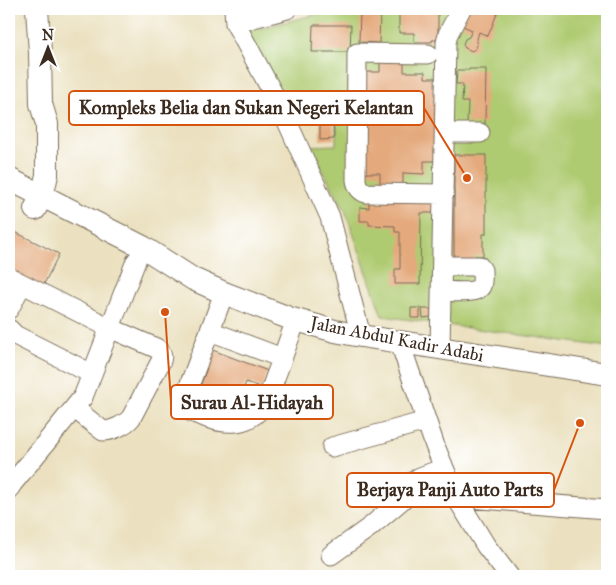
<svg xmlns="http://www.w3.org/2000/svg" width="616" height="585" font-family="'IM FELL Great Primer',serif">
<rect width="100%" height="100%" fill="#fff"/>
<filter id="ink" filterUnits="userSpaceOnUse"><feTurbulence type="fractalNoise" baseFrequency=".02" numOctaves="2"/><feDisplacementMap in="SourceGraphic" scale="10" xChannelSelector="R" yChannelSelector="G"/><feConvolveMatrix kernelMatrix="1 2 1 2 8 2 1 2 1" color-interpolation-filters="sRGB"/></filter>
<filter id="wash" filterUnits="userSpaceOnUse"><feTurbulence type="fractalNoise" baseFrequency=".0096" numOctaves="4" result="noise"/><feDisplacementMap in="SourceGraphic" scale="20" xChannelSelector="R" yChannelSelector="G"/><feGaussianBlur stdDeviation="1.12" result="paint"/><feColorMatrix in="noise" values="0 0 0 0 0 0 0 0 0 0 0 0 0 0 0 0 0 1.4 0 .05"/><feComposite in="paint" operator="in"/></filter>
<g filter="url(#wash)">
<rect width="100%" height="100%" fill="#ebe1c0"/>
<!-- green -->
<path fill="#afcb71" stroke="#757a48" d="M337,9h270v338l-225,-31 -37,-106 -36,-64 27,-1v-44l-51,2 -40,-71z"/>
<g id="blocks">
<!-- building -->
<path fill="#e4a97b" d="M399,9h34v1h5v30h-6v2h-18v-9h-15z
M467,9h32l-11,27 -9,-4 -2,7v5l-1,4 -4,3 -7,-3 -2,-4 2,-5 4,-2 3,-7 -11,-5z
M360,12l20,1 -1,30 -20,-1z
M313,25h38l-1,27h-38z
M380,60h24v12h21v6h11l-1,83h-11v13l-21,-1v26l31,2v12h-13l-1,71h-25v-15h5v-37h-5v-6l-26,-1v-4h-9v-14l9,1v-7l11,-16v-12h-20l1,-101h19z
M469,69h17l-1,55h-18l1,-22h-6l1,-18h-7l1,-14h12z
M320,108h13l1,31 -14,1z
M454,155h32v79h-3v22h-8v16h-21z
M9,229l50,25 -17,34 -33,-17z
M411,308h9v10h-9z
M422,309h9v8l-8,1z
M207,348l61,23 -6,17 -16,-6 -15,40 -39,-14 15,-40 -7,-3z"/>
</g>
</g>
<g filter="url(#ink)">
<use href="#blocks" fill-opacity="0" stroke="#796a57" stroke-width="1"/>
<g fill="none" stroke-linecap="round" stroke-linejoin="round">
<defs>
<path id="minor" d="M234,9l1,14 47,87 48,107 31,119
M235,23l52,-14
M428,54l-71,-1 -1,127c1,6 4,11 10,13l78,1
M445,133h35
M9,277l101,51 46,20c5,3 7,7 5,13l-30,57c-6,7 -19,13 -28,13l-29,-23
M441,291c9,0 36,4 40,-5 2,-4 1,-11 1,-16l-3,-4h-37
M224,293l-41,109c2,11 16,12 24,16 20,7 42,7 56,-12 7,-10 10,-24 15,-36 6,-17 12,-33 18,-50
M9,309l13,-25
M9,329l6,6 77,39
M210,331l72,27
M400,343l35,103 21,51 30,49 23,30
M440,349l6,-306 2,-9 13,-25
M332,447l94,-26
M9,489l4,-6 70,-86 53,-136
M456,497l151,12
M331,555l39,-28 33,-28 5,-14 12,-8 24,-9"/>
<path id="major" d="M9,179l134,68 50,32 31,14 65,25 46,13 26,5 246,38
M35,209l7,-13 5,-21v-51l-6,-20 -1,-51 -3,-44"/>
</defs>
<!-- minor casing -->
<use href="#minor" stroke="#796a57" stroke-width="21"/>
<!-- major casing -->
<use href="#major" stroke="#796a57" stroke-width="24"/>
<!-- minor -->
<use href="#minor" stroke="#fff" stroke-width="19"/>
<!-- major -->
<use href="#major" stroke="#fff" stroke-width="22"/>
</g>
</g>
<g text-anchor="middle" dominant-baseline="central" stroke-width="4.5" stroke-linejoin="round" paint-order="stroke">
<!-- street labels -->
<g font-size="18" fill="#3b2a1e" stroke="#fff">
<text transform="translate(397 339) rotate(11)">Jalan Abdul Kadir Adabi</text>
</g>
</g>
<!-- callouts -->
<path fill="none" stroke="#d7540e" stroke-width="2" d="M467 178L424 108M165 312L171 402M580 423L554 490"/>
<g fill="#d7540e" stroke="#fff" stroke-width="2">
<circle cx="467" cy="178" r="5"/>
<circle cx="165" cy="312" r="5"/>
<circle cx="580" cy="423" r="5"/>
</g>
<g fill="#fff" stroke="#d7540e" stroke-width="2">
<rect x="69" y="91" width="355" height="34" rx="5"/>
<rect x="171" y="385" width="162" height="34" rx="5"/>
<rect x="347" y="473" width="207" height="34" rx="5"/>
</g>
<g font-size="19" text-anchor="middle" font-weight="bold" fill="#3b2a1e">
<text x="246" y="114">Kompleks Belia dan Sukan Negeri Kelantan</text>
<text x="252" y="409">Surau Al-Hidayah</text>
<text x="450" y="496">Berjaya Panji Auto Parts</text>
</g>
<!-- margin -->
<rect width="616" height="585" fill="none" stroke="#fff" stroke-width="30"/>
<!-- north arrow -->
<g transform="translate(48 48)" stroke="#ffffff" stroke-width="4" paint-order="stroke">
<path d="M0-4L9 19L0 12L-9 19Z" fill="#3b2a1e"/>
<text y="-8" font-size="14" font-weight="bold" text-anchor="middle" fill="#3b2a1e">N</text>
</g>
</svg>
